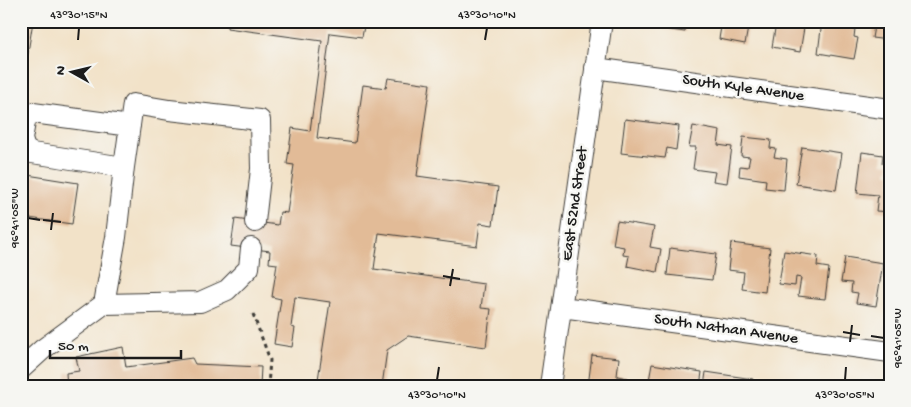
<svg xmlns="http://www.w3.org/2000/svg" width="911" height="407" font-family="'Gochi Hand',sans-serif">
<rect width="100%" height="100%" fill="#f6f6f2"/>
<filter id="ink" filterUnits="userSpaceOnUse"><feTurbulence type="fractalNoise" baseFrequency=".02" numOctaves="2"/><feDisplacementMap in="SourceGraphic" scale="10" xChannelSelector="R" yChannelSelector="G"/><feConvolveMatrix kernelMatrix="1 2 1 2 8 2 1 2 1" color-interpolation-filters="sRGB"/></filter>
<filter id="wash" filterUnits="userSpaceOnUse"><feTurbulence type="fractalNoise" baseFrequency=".0096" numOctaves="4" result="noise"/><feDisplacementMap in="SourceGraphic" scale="20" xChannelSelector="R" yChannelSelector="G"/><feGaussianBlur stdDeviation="1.12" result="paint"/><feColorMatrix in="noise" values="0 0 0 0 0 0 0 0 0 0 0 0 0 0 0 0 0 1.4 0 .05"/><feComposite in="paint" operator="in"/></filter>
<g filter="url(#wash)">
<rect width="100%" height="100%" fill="#f2e2c8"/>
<g id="blocks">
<!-- building -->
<path fill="#e2bb97" d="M21,21h12l-7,44 -5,4z
M228,21h137l-3,16 -32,-4 -13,105 38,5 8,-58 23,3 2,-10 42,6 -13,92 81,11 -5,38 -13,-2 -3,23 -98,-13 -5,36 110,15 -3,24 10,1 -5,38 -78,-11 -21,14 -5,36h-65l13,-84 -35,-5 -4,30 4,1 -3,19 -18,-3 7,-45 -9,-2 5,-33 -8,-1 1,-12 -39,-5 4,-27 43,6 2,-13 7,1 7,-48 -7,-1 5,-36 18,3 12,-90 -95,-13z
M644,21h43l-2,11 -42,-6z
M722,21l27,1 -4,22 -26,-5z
M762,21h37l-1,6 6,1 -4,24 -28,-5 3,-18 -14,-3z
M822,21h34l-2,16 4,1 -4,21 -36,-6z
M875,21h15v38l-5,-1 3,-18 -16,-2z
M625,119l54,7 -3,24 -9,-2 -2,10 -44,-5z
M693,126l27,5 -2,14 14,2 -5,36 -14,-2 2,-9 -22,-3 3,-22h-7z
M743,137l28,3 -1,8 6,1 -2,8 13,2 -3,31 -19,-2 1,-8 -27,-4 1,-10 8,1 2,-10 -9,-1z
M802,147l40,6 -6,37 -40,-6z
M862,152l21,3 -1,8 7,1 -2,9h3v39l-14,-1 2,-16 -21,-2z
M21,174l57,9 -6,41 -51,-7z
M617,221l37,6 -4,20 11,2 -4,23 -30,-6 2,-10 -6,-1 1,-8 -11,-2z
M731,243l39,5 -5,44 -23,-3 2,-17 -16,-2z
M670,248l46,6 -4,26 -45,-5z
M784,251l34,5 -1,10 12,2 -4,31 -27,-3 3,-18 -5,-1 -1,9 -16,-2z
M845,257l38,6 -7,43 -20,-3 2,-10 -7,-1 1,-9 -11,-1z
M123,347l3,20 66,-9 3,6 66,3 -1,19h-193l-1,-13 13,-2 -3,-14z
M592,355l27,3 -2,18 11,2 -1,8h-39z
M652,364l50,8 -2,14h-52z
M706,372l47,7 -1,7h-48z"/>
</g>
</g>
<g filter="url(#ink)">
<use href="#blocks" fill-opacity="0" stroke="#3c3a36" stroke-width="1"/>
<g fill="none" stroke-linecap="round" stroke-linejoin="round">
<defs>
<path id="minor" d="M595,68l295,41
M124,167l-92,-14 -7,-4 -3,-10 4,-22 7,-4 97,13
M251,248l-2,20 -22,22 -27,12 -96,2 12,-67 8,-70 9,-63 36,6 91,10 1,49 -6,53
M562,307l328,45
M21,369l22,-20 61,-45
M550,386l52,-365"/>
</defs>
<!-- minor casing -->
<use href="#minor" stroke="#3c3a36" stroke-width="22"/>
<!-- path -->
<path stroke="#3c3a36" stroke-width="3" stroke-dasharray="4 4" stroke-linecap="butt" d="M253,314l17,46 -2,26"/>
<!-- minor -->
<use href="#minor" stroke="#fff" stroke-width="20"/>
</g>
</g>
<!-- ticks -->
<path fill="none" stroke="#1c1c1c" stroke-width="2" d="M78,40l1,-12M485,40l2,-12M28,218l12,2M43,220l18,2M51,230l2,-17M443,276l17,3M450,286l3,-17M843,332l17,3M871,336l13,2M850,342l2,-17M437,380l2,-13M845,380l1,-13"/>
<g text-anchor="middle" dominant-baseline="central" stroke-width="5" stroke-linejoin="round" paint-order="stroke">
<!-- street labels -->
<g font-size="16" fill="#1c1c1c" stroke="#f6f6f2">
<text transform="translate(743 89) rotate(8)">South Kyle Avenue</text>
<text transform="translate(576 204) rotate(-82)">East 52nd Street</text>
<text transform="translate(726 330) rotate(8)">South Nathan Avenue</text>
</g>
</g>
<!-- margin -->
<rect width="911" height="407" fill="none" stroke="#f6f6f2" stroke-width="55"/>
<!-- north arrow -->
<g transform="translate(72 72) rotate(278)" stroke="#f6f6f2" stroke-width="4" paint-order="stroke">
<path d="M0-4L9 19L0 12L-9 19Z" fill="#1c1c1c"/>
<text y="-8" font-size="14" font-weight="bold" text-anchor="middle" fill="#1c1c1c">N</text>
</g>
<!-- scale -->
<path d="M50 350v8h131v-8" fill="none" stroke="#1c1c1c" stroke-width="2.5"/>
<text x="58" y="350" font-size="15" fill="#1c1c1c" stroke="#f6f6f2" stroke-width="4" paint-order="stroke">50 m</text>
<rect x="28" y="28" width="856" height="352" fill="none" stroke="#1c1c1c" stroke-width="2"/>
<g font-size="12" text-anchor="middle" fill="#1c1c1c">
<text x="79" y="18">43°30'15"N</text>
<text x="487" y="18">43°30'10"N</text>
<text transform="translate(14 218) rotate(-90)" y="4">96°41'05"W</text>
<text transform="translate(897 338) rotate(-90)" y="4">96°41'05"W</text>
<text x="437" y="398">43°30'10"N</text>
<text x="845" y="398">43°30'05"N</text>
</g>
</svg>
